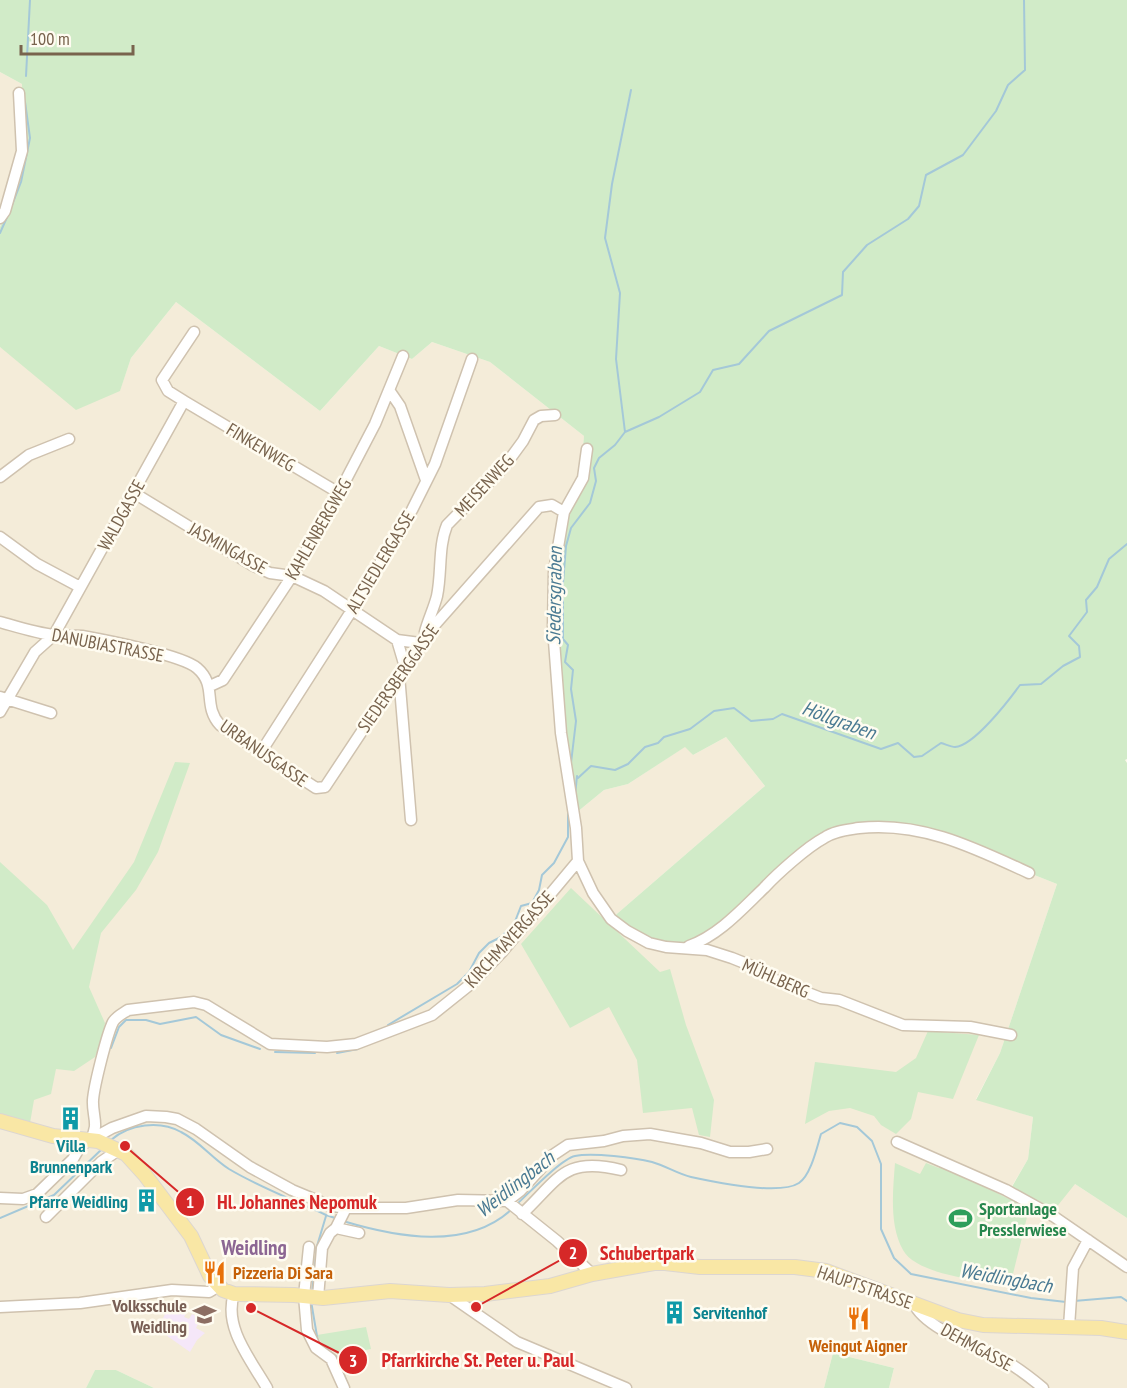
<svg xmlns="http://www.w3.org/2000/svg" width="1127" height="1388" font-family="'PT Sans Narrow',sans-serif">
<rect width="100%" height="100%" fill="#fcf8ea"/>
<!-- residential -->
<path fill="#f4ecd9" d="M0,72l22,12 1,45 -19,90 -4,8z
M176,302l144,109 59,-65 33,13 20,-17 58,20 94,74 -4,42 -4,335 28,-23 24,-6 58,-38 7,9 33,-18 39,49 -154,133 154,-32 70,-54 88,-2 134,53 -57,169 -24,46 57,18 -5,42 -19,32 66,-7 52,34v170h-238l5,-20 -61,-15 -9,35h-670l-38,-18h-21l-9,18h-86v-1041l10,6 110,37 11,-32z"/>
<!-- education -->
<path fill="#f5e7f9" d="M171,1301l6,3v3l10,5 -3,5 5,2 3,-5 9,4 -5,10 9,5 -8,7 -7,12 -27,-19 -4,-6z"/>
<!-- green -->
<path fill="#d1ebc8" d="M0,0h1127v759l-2,1 2,3v455l-52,-34 -24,30 -42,-22 19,-33 5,-42 -57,-17 24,-47 57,-169 -134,-53 -88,2 -135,109 -34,5 -55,-28 154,-133 -39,-49 -33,18 -8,-8 -57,37 -24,6 -28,23 -17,-107 -4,-134 11,-57 14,-37 4,-42 -94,-74 -58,-20 -20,17 -33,-13 -59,65 -144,-109 -45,56 -11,33 -44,19 -76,-63v-120l4,-8 19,-90 -1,-45 -22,-12z
M175,762l15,1 -32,89 -22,38 -35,43 -12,54 16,36 -2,12 -8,22 -21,14 -18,-2 -5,25 -17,6 -4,23 -30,-6v-255l47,43 26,45 61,-88z
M571,888l89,84 10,-3 16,56 28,75 -4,37 -11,-2 -7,-27 -49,5 -6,-53 -28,-53 -39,21 -49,-84z
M928,1031l51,4 -26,64 -35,-7 -7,27 -15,15 -15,-9 -7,-9 -24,-8 -21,3 -24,13 10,-62 81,10 20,-14z
M895,1163l25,11 6,-11 13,5 2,-3 88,44 -19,77c-27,-5 -94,-11 -107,-36 -14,-25 -10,-60 -8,-87z
M366,1327l5,22 -32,6 -18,-13 -4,-7z
M833,1353l61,15 -5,20h-65z
M95,1370h21l38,18h-68z"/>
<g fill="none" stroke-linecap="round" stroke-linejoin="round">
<!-- stream -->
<path stroke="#a4c8d8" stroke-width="2" d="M26,76l4,-76
M12,205l9,-23 9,-44 -5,-36
M0,233l8,-18
M625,432l-9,-73 4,-66 -15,-55 7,-54 19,-94
M571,763l5,-42 -5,-32 2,-19 -8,-8 3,-17 -5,-6v-56l3,-37 5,-18 19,-25 6,-22 -2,-13 5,-10 16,-13 10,-13 34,-15 41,-25 13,-22 26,-6 30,-33 73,-36 1,-23 24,-27 41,-26 11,-13 7,-31 37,-20 33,-44 12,-26 17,-15 -1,-70
M578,778l13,-12 24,4 13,-6 17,-17 13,-4 6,-6 26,-8 24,-18 20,-3 17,13 22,-2 9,-5 99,35 17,-6 16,14 8,-1 19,-13c4,1 10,4 14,4 19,-1 54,-47 65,-62l21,-1 22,-18 17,-9 -1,-11 -10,-10 18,-24 -1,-12 11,-13 12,-28 18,-15
M575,796l2,-20
M388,1025l69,-41 12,-12 10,-19 10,-10 12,-6 13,-13 7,-18 11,-3 7,-13 3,-15 12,-12 14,-26v-28
M111,1048l8,-21 7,-7h20l14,4 36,-7 25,18 39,14
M275,1052l40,1
M337,1053l21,-4
M111,1140c18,-16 49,-20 70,-8 18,9 31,26 48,37 30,18 65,31 97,46l12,4
M516,1205c12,-11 45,-46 59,-49 17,-4 61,2 77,6 14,4 26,12 39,15 23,5 88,19 108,6 12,-8 18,-36 22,-49l19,-11 17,4 15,14 9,23v65l13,29 17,16 120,24 35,4
M0,1218l54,-23 49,-47
M343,1221c53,16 124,30 169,-12
M312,1293l5,-47 9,-30
M311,1301l7,41 19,15 11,28
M1074,1301l47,-4 6,4"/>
<defs>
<path id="minor" d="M0,218l5,-7 17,-60 -3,-58
M389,390l11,16 26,74
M184,401l155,92
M587,449l-4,29 -19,34 -10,59 -1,57 8,105 15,95 2,33 15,32 18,26 16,12 22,12 17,4 41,3 25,8 25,10 20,13 44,17 18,2 64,25 67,2 41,8
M0,477l29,-22 40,-16
M134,493l118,72 18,8 22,3 32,15 73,49 23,3
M0,537l37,27 43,23
M0,622c18,5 36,11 54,13 9,2 19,0 28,1 22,4 100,19 115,32 21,18 5,37 23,57l96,63 9,-1 100,-151 114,-129 13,-2 12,7
M425,632c3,-12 9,-24 12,-36 5,-24 1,-49 10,-71l57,-58 19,-26 11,-21 7,-4 14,-1
M397,640l8,27
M399,675l12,145
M210,686l13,-6 69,-104 47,-83 36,-69 28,-68
M0,697l51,16
M0,712l35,-60 19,-17 130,-234 -16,-10 -6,-11 32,-48
M261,752l91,-142 60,-100 23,-46 37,-105
M689,946c30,-11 52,-36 75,-58 13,-14 43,-41 60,-50 10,-7 23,-8 35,-10 62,-7 116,20 170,45
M90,1140c10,-15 2,-24 3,-40 1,-14 14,-66 20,-78 4,-6 9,-8 15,-12l66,-8 12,3 64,39 57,3 29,-3 76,-29 40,-32 30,-31 76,-91
M897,1142l109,48 47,26 74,51
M0,1198l23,1 14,-5 36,-35 8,-14 31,-17 34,-12 20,1 11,2 19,10 54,38 42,23 36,15 18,3h60l52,-8 49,1 13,-10 33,-36 15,-10 36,-4 19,-5 27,-2 51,9 29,9h19l18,-3
M507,1201l50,40 35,33
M522,1214c37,-35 42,-58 99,-44
M46,1217l55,-55 19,-13
M336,1228l23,5
M309,1247l-5,49 3,34 9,18 15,11 13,29
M234,1294c-11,33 17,66 33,94
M449,1295l68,47 109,46
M318,1298l4,-50 8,-15 6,-5 10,-20
M914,1303c8,24 68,46 90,57 14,8 27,18 39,28
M0,1307l80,-4 92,-13 37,2 10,-6
M1069,1327l4,-59 15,-28"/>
<path id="major" d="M0,1121l53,15 45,5 28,13 19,21 46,61 19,40 13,14 11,4 60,1 29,3 67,-7 59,4 36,-1 65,-8 42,-12 62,-11h11l35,4h95l31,4 132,49 25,5 118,3 26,4"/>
</defs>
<!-- minor casing -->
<use href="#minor" stroke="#cfc2af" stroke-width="13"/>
<!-- major casing -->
<use href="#major" stroke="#dcd6d1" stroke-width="16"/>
<!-- minor -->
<use href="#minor" stroke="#fff" stroke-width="10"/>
<!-- major -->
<use href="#major" stroke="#f9e7a5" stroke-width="14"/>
</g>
<!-- icons -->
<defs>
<symbol id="building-bare" viewBox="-9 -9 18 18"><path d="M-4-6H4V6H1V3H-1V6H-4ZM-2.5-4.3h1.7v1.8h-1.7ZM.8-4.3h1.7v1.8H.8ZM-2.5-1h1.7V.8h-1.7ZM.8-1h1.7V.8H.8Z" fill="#0f9aa8" stroke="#fffcf1" stroke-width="2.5" paint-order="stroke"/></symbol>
<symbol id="stadium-bare" viewBox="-9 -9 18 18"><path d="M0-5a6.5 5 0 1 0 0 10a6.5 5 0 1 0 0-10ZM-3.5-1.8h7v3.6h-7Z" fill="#2e9e5b" stroke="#fffcf1" stroke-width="2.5" paint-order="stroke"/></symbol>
<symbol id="restaurant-bare" viewBox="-9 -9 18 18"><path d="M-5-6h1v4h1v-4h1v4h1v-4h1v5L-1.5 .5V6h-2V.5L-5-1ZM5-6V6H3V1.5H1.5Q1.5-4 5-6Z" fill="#e8710a" stroke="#fffcf1" stroke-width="2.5" paint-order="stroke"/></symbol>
<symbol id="school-bare" viewBox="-9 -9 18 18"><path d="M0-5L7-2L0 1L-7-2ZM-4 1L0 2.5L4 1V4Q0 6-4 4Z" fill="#8d6e63" stroke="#fffcf1" stroke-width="2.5" paint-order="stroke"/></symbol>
</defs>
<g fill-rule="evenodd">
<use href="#building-bare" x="54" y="1102" width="33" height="33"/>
<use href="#building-bare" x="130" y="1184" width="33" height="33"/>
<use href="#stadium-bare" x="944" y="1202" width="33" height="33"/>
<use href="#restaurant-bare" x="198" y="1256" width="33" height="33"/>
<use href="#building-bare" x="658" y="1296" width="33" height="33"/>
<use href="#school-bare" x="188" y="1298" width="33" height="33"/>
<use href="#restaurant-bare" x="842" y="1302" width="33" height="33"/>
</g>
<g text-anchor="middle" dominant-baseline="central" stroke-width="5" stroke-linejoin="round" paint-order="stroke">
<!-- street labels -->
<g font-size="18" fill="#78634d" stroke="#fffcf1">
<text transform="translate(261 447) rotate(31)">FINKENWEG</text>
<text transform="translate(484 485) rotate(-47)">MEISENWEG</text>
<text transform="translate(121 515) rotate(-61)">WALDGASSE</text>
<text transform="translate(318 529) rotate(-60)">KAHLENBERGWEG</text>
<text transform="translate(228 548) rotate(29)">JASMINGASSE</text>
<text transform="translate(380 562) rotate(-59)">ALTSIEDLERGASSE</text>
<text transform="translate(108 645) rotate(11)">DANUBIASTRASSE</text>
<text transform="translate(398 678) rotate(-55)">SIEDERSBERGGASSE</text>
<text transform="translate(264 753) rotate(35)">URBANUSGASSE</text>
<text transform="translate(509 939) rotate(-48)">KIRCHMAYERGASSE</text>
<text transform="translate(776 978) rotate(24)">MÜHLBERG</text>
<text transform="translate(865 1287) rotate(19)">HAUPTSTRASSE</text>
<text transform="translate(977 1347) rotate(29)">DEHMGASSE</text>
</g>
<!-- culture labels -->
<g font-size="18" font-weight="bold" fill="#0d838f" stroke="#fffcf1">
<text x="71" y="1145">Villa<tspan x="71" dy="21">Brunnenpark</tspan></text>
<text x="128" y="1201" text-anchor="end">Pfarre Weidling</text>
<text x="693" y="1312" text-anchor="start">Servitenhof</text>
</g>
<!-- leisure labels -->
<g font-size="18" font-weight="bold" fill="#27864d" stroke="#fffcf1" text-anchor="start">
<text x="979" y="1208">Sportanlage<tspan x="979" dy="21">Presslerwiese</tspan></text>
</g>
<!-- food labels -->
<g font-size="18" font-weight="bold" fill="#c56008" stroke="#fffcf1" text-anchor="start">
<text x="233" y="1272">Pizzeria Di Sara</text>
<text x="858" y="1345" text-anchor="middle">Weingut Aigner</text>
</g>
<!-- education labels -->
<g font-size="18" font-weight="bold" fill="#785e54" stroke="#fffcf1" text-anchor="end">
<text x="187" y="1305">Volksschule<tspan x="187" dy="21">Weidling</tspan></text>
</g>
<!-- water labels -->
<g font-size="20" font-style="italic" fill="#4a7a92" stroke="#fffcf1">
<text transform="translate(554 596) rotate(-89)">Siedersgraben</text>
<text transform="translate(839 720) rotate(20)">Höllgraben</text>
<text transform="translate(515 1184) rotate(-38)">Weidlingbach</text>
<text transform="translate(1006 1278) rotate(10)">Weidlingbach</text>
</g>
<!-- quarter labels -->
<g font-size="21" font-weight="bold" fill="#8c6693" stroke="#fffcf1">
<text x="254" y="1247">Weidling</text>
</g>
</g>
<!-- callouts -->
<path fill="none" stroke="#d62828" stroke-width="2" d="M125 1146L190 1202M476 1307L573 1253M251 1308L353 1360"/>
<g fill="#d62828" stroke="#fffcf1" stroke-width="2">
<circle cx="125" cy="1146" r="6"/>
<circle cx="476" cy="1307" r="6"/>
<circle cx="251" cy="1308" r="6"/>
<circle cx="190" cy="1202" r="15"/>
<circle cx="573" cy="1253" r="15"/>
<circle cx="353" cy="1360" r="15"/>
</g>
<g font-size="18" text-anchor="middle" font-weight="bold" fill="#fff">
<text x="190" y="1208">1</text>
<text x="573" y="1259">2</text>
<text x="353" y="1367">3</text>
</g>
<g font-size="20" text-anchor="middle" font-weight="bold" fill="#d62828" stroke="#fffcf1" stroke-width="5" stroke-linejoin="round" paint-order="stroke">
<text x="297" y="1209">Hl. Johannes Nepomuk</text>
<text x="647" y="1260">Schubertpark</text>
<text x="478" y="1367">Pfarrkirche St. Peter u. Paul</text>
</g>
<!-- scale -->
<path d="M21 45v9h112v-9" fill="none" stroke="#78634d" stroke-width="3"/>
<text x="30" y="45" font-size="18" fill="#78634d" stroke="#fffcf1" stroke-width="4.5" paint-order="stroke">100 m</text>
</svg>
